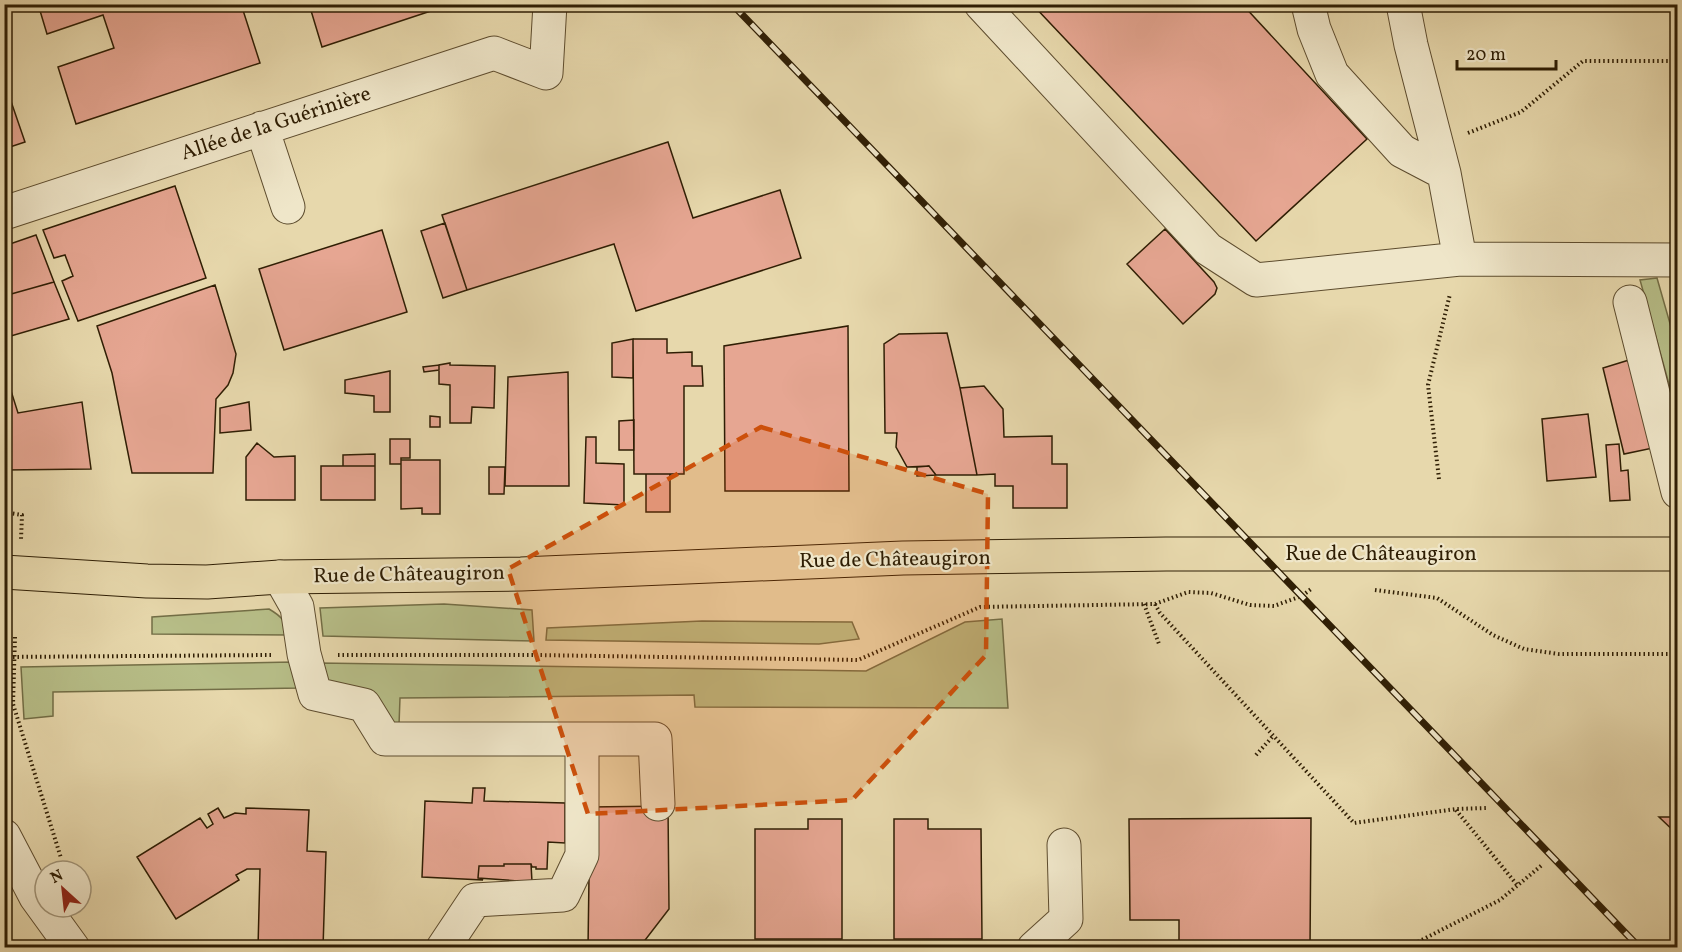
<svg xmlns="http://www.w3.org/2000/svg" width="1682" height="952" font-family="Vollkorn,serif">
<rect width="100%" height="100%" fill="#e7d8ac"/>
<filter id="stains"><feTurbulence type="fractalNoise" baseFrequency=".00333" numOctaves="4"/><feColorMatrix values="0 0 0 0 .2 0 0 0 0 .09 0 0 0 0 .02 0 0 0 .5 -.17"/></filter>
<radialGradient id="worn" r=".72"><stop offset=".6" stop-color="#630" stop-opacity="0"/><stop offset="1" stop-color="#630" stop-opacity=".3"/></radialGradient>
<!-- green -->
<path fill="#b7be88" stroke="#736e46" stroke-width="1.5" d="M1657,278l20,70v65l-37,-133z
M444,604l88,6 2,31 -211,-5 -3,-28z
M269,609c12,7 17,12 19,26l-136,-1v-17z
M1002,619l6,89 -313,-1 -1,-12 -294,3 -1,27 -72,-34 -8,-28 547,8 99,-49z
M702,621l150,1 7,17 -40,5 -273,-4 1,-12z
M293,662l8,26 -248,4v24l-29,3 -3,-52z"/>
<!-- building -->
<path fill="#e6a692" stroke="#2f1e04" stroke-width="1.5" d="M38,4h203l19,59 -184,61 -18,-57 56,-19 -11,-33 -56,19z
M309,4h143l-130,43z
M1032,4h210l125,135 -111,102z
M4,81l21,61 -21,7z
M668,142l25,76 87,-28 21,68 -165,53 -22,-67 -147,46 -25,-75z
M175,186l31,92 -128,43 -16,-40 11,-5 -8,-21 -11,3 -11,-28z
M445,223l22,67 -24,8 -22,-67z
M1165,229l49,53 3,6 -2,6 -32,30 -56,-60z
M382,230l25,82 -123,38 -25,-81z
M36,235l18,47 -50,14v-50z
M54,282l15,37 -65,19v-42z
M215,285l21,69 -3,19 -5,12 -12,14 -3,74h-81l-20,-100 -15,-47z
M848,326l1,165h-124l-1,-145z
M947,333l13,55 17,87h-41l-7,-9 -22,1 -11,-20 1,-14h-12l-1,-89 15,-10z
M633,339v39l-21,-1v-34z
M633,339h34v14l25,-1v14h10l1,20h-19v88h-50z
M1629,360l24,88 -29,6 -21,-86z
M450,363v2l45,1 -1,42 -22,-1 -1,16h-21v-38l-11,-1v-19z
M439,365v5l-15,2 -1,-5z
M390,371v41h-16v-16l-29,-3v-13z
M568,372l1,114h-64l3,-109z
M4,375h2l12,38 64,-11 9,67 -87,1z
M984,386l19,23 1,28 48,-1v28h15v44h-54v-22h-18v-12l-18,1 -17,-87z
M249,402l2,28 -31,3v-25z
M1588,414l8,63 -49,4 -5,-62z
M430,416l10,1v10h-10z
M634,420v30h-15v-29z
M586,437h10v26l28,1v41l-40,-2z
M390,439h20v19h-9v6h-11z
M257,443l17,14 21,-1v44h-49v-43z
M1619,444l2,27 7,-1 2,30 -20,1 -4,-56z
M375,454v12h-32v-11z
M401,460h39v54h-18v-6l-21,1z
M321,466h54v34h-54z
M929,466l7,9 -19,1v-9z
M489,467h16l-1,27h-15z
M646,474h24v38h-24z
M473,788h12l-1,13 81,2v40l-17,-1 -1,27h-11v-2h-4l-1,-3h-27v2h-25l-1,12 5,2 -61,-3 3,-76 47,2z
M668,806l1,103 -30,39h-51l2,-141z
M218,808l6,10 11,-5 11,1v-6l63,2 -2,41 19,1 -3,96h-65l2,-79h-13l-11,6 3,5 -63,39 -39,-62 63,-39 7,10 6,-4 -5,-10z
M1659,817h19v18z
M1311,818l-1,130h-131v-28h-49l-1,-101z
M808,819h34v120h-87v-110h53z
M894,819h34v10h53l1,110h-88z
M504,864h27l1,18 -54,-4 1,-12h25z"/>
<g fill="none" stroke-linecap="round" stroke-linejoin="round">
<defs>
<path id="minor" d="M981,4l227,245 48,31 204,-21
M1308,4l6,25 18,45 70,77 42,22
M1403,4l8,41 33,128 16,86 218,1
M262,128l26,79
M4,213l490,-160 52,20 4,-69
M1630,302l48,190
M280,577l17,30 7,47 11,40 49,11 21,34h197v116l-19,40 -88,5 -32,48
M582,739h73l3,65
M4,836l32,61 37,51
M1034,948l32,-29 -2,-74"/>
<path id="major" d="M4,572l143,9 60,1 73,-5 241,-3 382,-16 263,-4h512"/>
</defs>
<!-- minor casing -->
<use href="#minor" stroke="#5d4c2e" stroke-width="35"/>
<!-- major casing -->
<use href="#major" stroke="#2f1e04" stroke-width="35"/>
<!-- path -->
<path stroke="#2f1e04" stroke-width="4" stroke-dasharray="1.5 3" stroke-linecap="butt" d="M1468,133l53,-21 62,-51h95
M1439,479l-11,-94 22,-91
M4,512l18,3 -1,24
M1375,590l62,8 56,37 31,14 35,5h119
M1144,604l15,40
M1155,604l5,9 194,210 102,-14 30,-1
M15,637l-2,67 48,154
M338,655h197l323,5 122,-53 175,-3 33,-12 23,1 39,12 24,1 28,-10 9,-7
M4,657l267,-2
M1256,755l17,-19
M1456,810l62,76
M1406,948l94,-48 42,-35"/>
<!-- minor -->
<use href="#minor" stroke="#efe6c9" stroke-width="33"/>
<!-- major -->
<use href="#major" stroke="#e7d8ac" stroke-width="33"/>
<defs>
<path id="rail" d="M732,4l908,944"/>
</defs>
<!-- rail casing -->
<use href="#rail" stroke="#2f1e04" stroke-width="7"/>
<!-- rail -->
<use href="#rail" stroke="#efe6c9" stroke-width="4.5" stroke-dasharray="14" stroke-linecap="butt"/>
</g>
<!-- marked area -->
<path fill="#cc500b" fill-opacity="0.2" stroke="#cc500b" stroke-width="4.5" stroke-dasharray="12 8" stroke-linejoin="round" d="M761,427l227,67 -2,161 -134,145 -264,14 -80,-245z"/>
<g text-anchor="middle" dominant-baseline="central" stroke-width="4.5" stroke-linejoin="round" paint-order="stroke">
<!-- street labels -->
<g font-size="21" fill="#2f1e04" stroke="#efe6c9">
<text transform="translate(276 124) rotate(-18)">Allée de la Guérinière</text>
<text x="1381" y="554">Rue de Châteaugiron</text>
<text transform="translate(895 560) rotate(-1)">Rue de Châteaugiron</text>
<text transform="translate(409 575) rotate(-1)">Rue de Châteaugiron</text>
</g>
</g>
<!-- margin -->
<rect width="1682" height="952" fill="none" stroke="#e7d8ac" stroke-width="24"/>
<rect x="6" y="6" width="1670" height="940" fill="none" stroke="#2f1e04" stroke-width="3"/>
<rect x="12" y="12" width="1658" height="928" fill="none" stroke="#2f1e04" stroke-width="1.5"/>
<!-- north arrow -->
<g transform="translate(63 889) rotate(333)"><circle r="28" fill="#efe6c9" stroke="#a2967a" stroke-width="1.5"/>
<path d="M0-4.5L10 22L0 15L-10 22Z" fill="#8f2418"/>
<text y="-9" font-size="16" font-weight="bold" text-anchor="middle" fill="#2f1e04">N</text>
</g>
<!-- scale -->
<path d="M1457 60v9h99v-9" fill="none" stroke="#2f1e04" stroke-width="3"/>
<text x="1466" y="60" font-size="18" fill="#2f1e04" stroke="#efe6c9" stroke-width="4.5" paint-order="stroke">20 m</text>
<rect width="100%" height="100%" filter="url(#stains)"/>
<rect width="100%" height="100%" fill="url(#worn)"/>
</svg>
